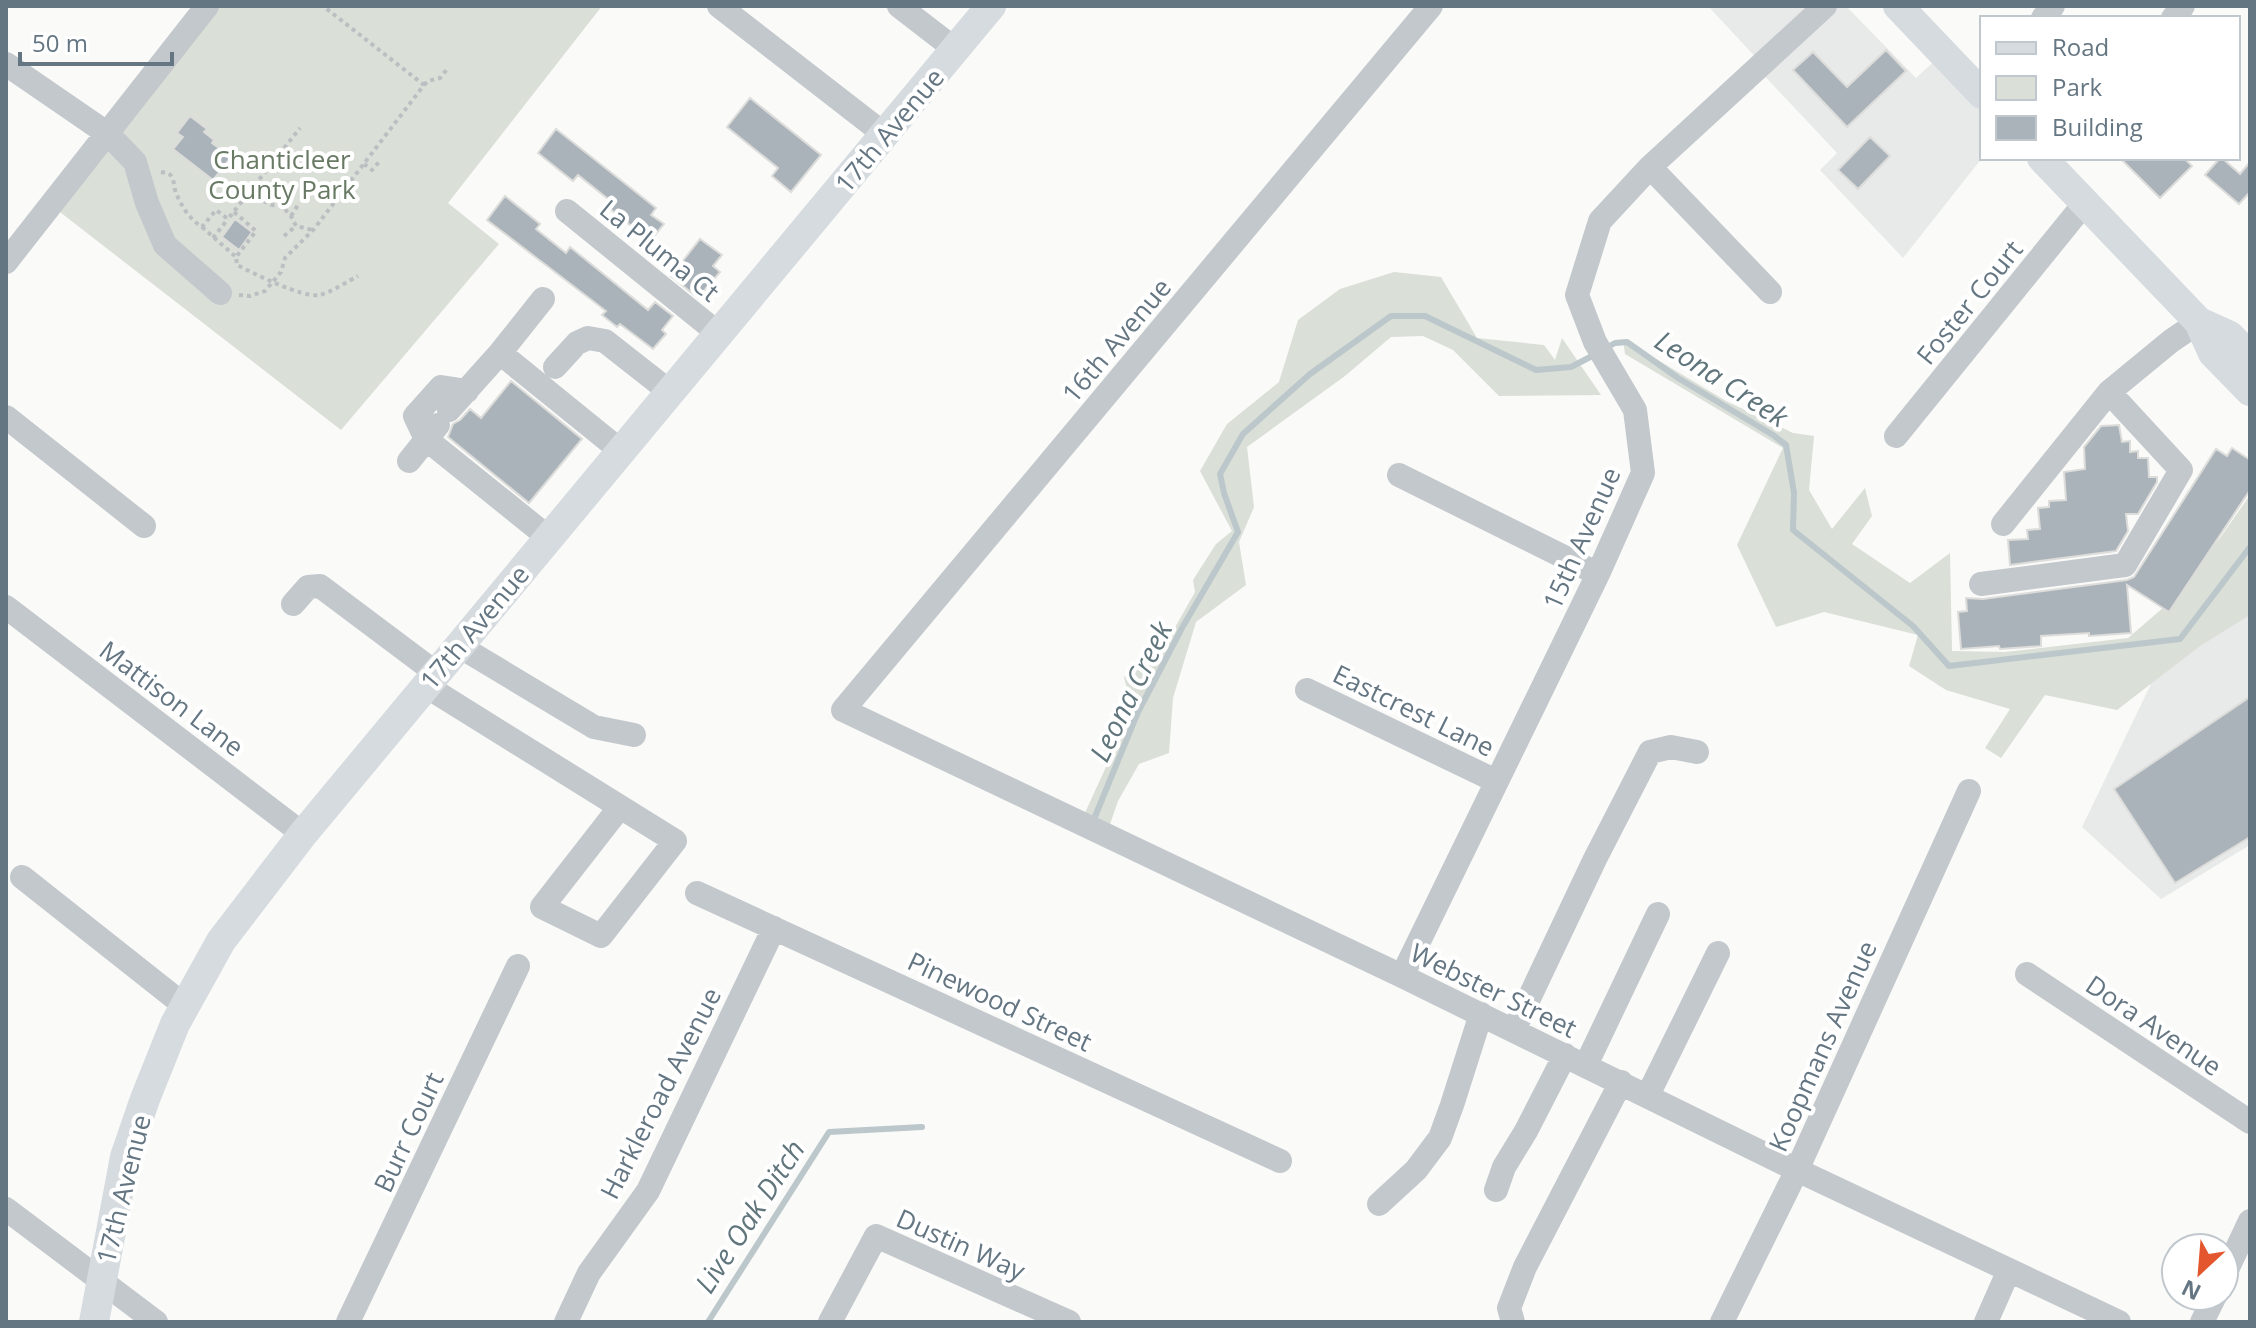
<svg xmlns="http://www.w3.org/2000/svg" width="2256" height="1328" font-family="'Open Sans',sans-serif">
<rect width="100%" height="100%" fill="#fafaf8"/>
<!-- built -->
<path fill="#e8e9e9" d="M1708,6h138l70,72 28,-26 38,40v66l-79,100 -83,-88 17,-17 -79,-84 4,-5z
M2250,546v299l-89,54 -79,-72 95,-197z"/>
<!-- green -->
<path fill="#dadfd7" d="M199,6h403l-154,197 51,41 -158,186 -294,-228z
M1394,272l47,5 36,61 67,7 11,15 7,-22 39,57 -102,1 -46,-46 -30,-14 -32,1 -46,39 -98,71 7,60 -15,35 7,43 -50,37 -23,76 -4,55 -30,11 -21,37 -9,26 -25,-12 48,-105 -8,-33 33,-18 38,-67 -2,-12 23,-36 16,-13 -32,-60 27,-47 52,-42 19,-62 42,-31z
M1623,339l103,62 67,32 21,3 -5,54 23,39 33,-41 7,28 -20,28 58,39 40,-30 2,98 53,1 123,-14 36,-31 56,-69 30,-43v120l-50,31 -83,64 -72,-15 -44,63 -16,-10 25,-39 -64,-19 -37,-24 9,-31 -94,-23 -48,15 -39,-82 46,-97 -158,-94z"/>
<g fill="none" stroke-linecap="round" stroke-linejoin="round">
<!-- stream -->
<path stroke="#bbc7cb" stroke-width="6" d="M1606,348l9,-5 12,-1 51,36 95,57 13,10 8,48 -1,37 120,96 36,40 231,-27 70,-92
M1094,819l44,-107 44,-84 56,-96 -14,-39 -4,-19 23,-40 67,-60 81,-58h34l111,54 35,-3 25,-13
M708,1322l121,-190 93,-5"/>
</g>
<!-- building -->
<path fill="#aab3b9" stroke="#dcdcda" stroke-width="2" d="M1886,50l20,21 -59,56 -54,-57 20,-18 34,35z
M750,98l71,57 -30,37 -19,-16 6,-8 -51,-41z
M190,116l17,13 -3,3 10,8 -2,3 19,14 -18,23 -40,-31 10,-12 -6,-4z
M556,129l100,79 -5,7 13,9 -14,17 -46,-37 4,-5 -30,-24 -5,6 -35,-28z
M1870,137l20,19 -32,33 -20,-19z
M2120,158h64l8,8 -32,32z
M2220,158h2l18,16 10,-12v30l-11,12 -34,-29z
M505,196l35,28 -4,5 30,24 4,-6 78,63 7,-8 18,14 -11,14 4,4 -13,15 -33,-25 -3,3 -15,-12 4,-4 -119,-91z
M235,219l17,13 -13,18 -17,-13z
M700,239l22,16 -9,11 7,6 -22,26 -27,-22z
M511,381l71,58 -53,64 -81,-66 5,-13 7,-4 10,-11 11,9z
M2119,425l3,17 8,-1v11l8,-1v7h10l1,19h8v5l-19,32h-12l2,17 -12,20 -106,14 -2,-25 20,-1 -1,-9 13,-1 -2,-21 11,-1v-6l17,-1 -2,-28 21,-3 -1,-22 17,-21z
M2232,448l18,12v30l-81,122 -42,-27 4,48 -42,3v-3l-48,3v10l-41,3 -1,-3 -38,3 -3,-37 9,-1 -1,-13 17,1 144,-19 7,-3 82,-128 11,7z
M2250,697v140l-75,46 -61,-94z"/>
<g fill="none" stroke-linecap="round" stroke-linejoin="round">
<!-- path -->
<path stroke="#bbbfc2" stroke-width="4" stroke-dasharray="4 4" stroke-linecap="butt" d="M424,85l4,-4 12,-3 8,-10
M364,164l8,6 7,-8
M161,172c4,1 8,0 11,5 2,4 2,9 3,13 5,14 14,29 27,37l14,-17 12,9 72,-91
M249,194l23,11 10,1 9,10 5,10 17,4
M234,212l22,19 -20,26 1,8c16,8 65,33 82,30 11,-2 29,-14 39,-19
M291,216l7,-11
M202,227l34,30
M284,236l12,-10
M213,238l15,-19
M239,295l11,1 15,-5 16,-19 4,-14 29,-29 110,-144 -101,-79"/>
<!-- minor -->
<path stroke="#c3c8cc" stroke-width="24" d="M719,6l165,128
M899,6l57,44
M1431,6l-588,704 559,266 395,194 322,152
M2043,18l10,-12
M2173,18l10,-12
M6,64l102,70 27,28 12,41 18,42 55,48
M1650,167l120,125
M567,211l152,123
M6,262l201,-256
M543,299l-43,54 121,98
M555,367l22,-24 11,-5 17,3 65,51
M467,391l-26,-4 -26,29 11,23 123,99
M449,410l51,-57
M6,417l138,109
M1896,436l188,-232
M409,461l29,-36
M1399,475l199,99
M2003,524l106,-132 62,-51 28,-19
M1981,584l144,-19 56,-95 -72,-78
M293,604l15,-17 12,-1 116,87
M6,607l297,227
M459,646l135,81 40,8
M426,686l249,155 -74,95 -59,-29 78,-100
M1307,690l189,91
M22,877l163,129
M697,893l583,268
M2027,974l223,148
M1402,976l196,-402 45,-101 -8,-63 -40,-68 -18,-47 23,-74 50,-54 175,-161
M1514,1030l81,-171 55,-107 21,-5 26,5
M1586,1065l72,-151
M1648,1095l70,-142
M1496,1190l8,-23 22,-36 39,-76
M1379,1204l37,-34 24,-32 12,-33 29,-91
M6,1209l150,113
M2224,1276l26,-55
M348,1322l170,-356
M566,1322l23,-49 59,-82 126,-263
M830,1322l46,-86 193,86
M1513,1322l-4,-14 16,-41 96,-185
M1722,1322l75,-152 172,-379
M1986,1322l23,-52
M2202,1322l13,-26"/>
<!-- major -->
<path stroke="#d6dbdf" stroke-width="30" d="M1898,6l84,88
M2042,158l157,164 14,31 37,38
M2199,322l31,14 20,21
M94,1322l31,-165 20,-58 30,-75 46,-83 82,-107 688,-828"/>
</g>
<g text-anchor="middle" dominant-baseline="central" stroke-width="8" stroke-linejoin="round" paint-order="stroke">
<!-- street labels -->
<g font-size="26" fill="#657683" stroke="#fff">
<text transform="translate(889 130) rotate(-50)">17th Avenue</text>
<text transform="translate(660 250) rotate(39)">La Pluma Ct</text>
<text transform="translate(1969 302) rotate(-51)">Foster Court</text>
<text transform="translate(1116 340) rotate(-50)">16th Avenue</text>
<text transform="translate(1581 538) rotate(-66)">15th Avenue</text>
<text transform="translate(474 627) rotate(-50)">17th Avenue</text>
<text transform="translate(172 698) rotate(37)">Mattison Lane</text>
<text transform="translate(1414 710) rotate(26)">Eastcrest Lane</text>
<text transform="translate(1494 990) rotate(26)">Webster Street</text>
<text transform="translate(1000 1001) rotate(25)">Pinewood Street</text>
<text transform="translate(2154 1025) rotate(34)">Dora Avenue</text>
<text transform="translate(1822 1046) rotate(-66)">Koopmans Avenue</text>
<text transform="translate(660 1093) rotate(-63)">Harkleroad Avenue</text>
<text transform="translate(408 1132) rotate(-65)">Burr Court</text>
<text transform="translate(123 1189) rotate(-76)">17th Avenue</text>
<text transform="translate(961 1244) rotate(24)">Dustin Way</text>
</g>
<!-- park labels -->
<g font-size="26" fill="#687a64" stroke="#fff">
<text x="282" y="159">Chanticleer<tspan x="282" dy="30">County Park</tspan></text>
</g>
<!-- water labels -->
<g font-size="28" font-style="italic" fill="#60757c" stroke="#fff">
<text transform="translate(1722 378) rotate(33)">Leona Creek</text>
<text transform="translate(1130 691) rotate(-64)">Leona Creek</text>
<text transform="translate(749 1216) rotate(-57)">Live Oak Ditch</text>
</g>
</g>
<!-- border -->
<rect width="2256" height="1328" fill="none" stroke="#657683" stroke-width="16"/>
<!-- legend -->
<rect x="1980" y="16" width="260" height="144" fill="#ffffff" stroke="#c1c8cd" stroke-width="2"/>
<rect x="1996" y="42" width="40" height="12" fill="#d6dbdf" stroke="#c1c8cd" stroke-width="2"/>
<text x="2052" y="56" font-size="24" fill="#657683">Road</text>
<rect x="1996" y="76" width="40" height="24" fill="#dadfd7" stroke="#c1c8cd" stroke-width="2"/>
<text x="2052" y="96" font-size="24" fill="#657683">Park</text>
<rect x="1996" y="116" width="40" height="24" fill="#aab3b9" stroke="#c1c8cd" stroke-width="2"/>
<text x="2052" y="136" font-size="24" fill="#657683">Building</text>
<!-- north arrow -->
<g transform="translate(2200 1272) rotate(206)"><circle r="38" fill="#ffffff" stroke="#c1c8cd" stroke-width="2"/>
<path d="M0-6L14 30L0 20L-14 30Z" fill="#e4572e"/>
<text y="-12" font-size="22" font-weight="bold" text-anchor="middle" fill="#657683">N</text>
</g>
<!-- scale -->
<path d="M20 52v12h152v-12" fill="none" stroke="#657683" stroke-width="4"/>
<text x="32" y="52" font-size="24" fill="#657683" stroke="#ffffff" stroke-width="6" paint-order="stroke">50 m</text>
</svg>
